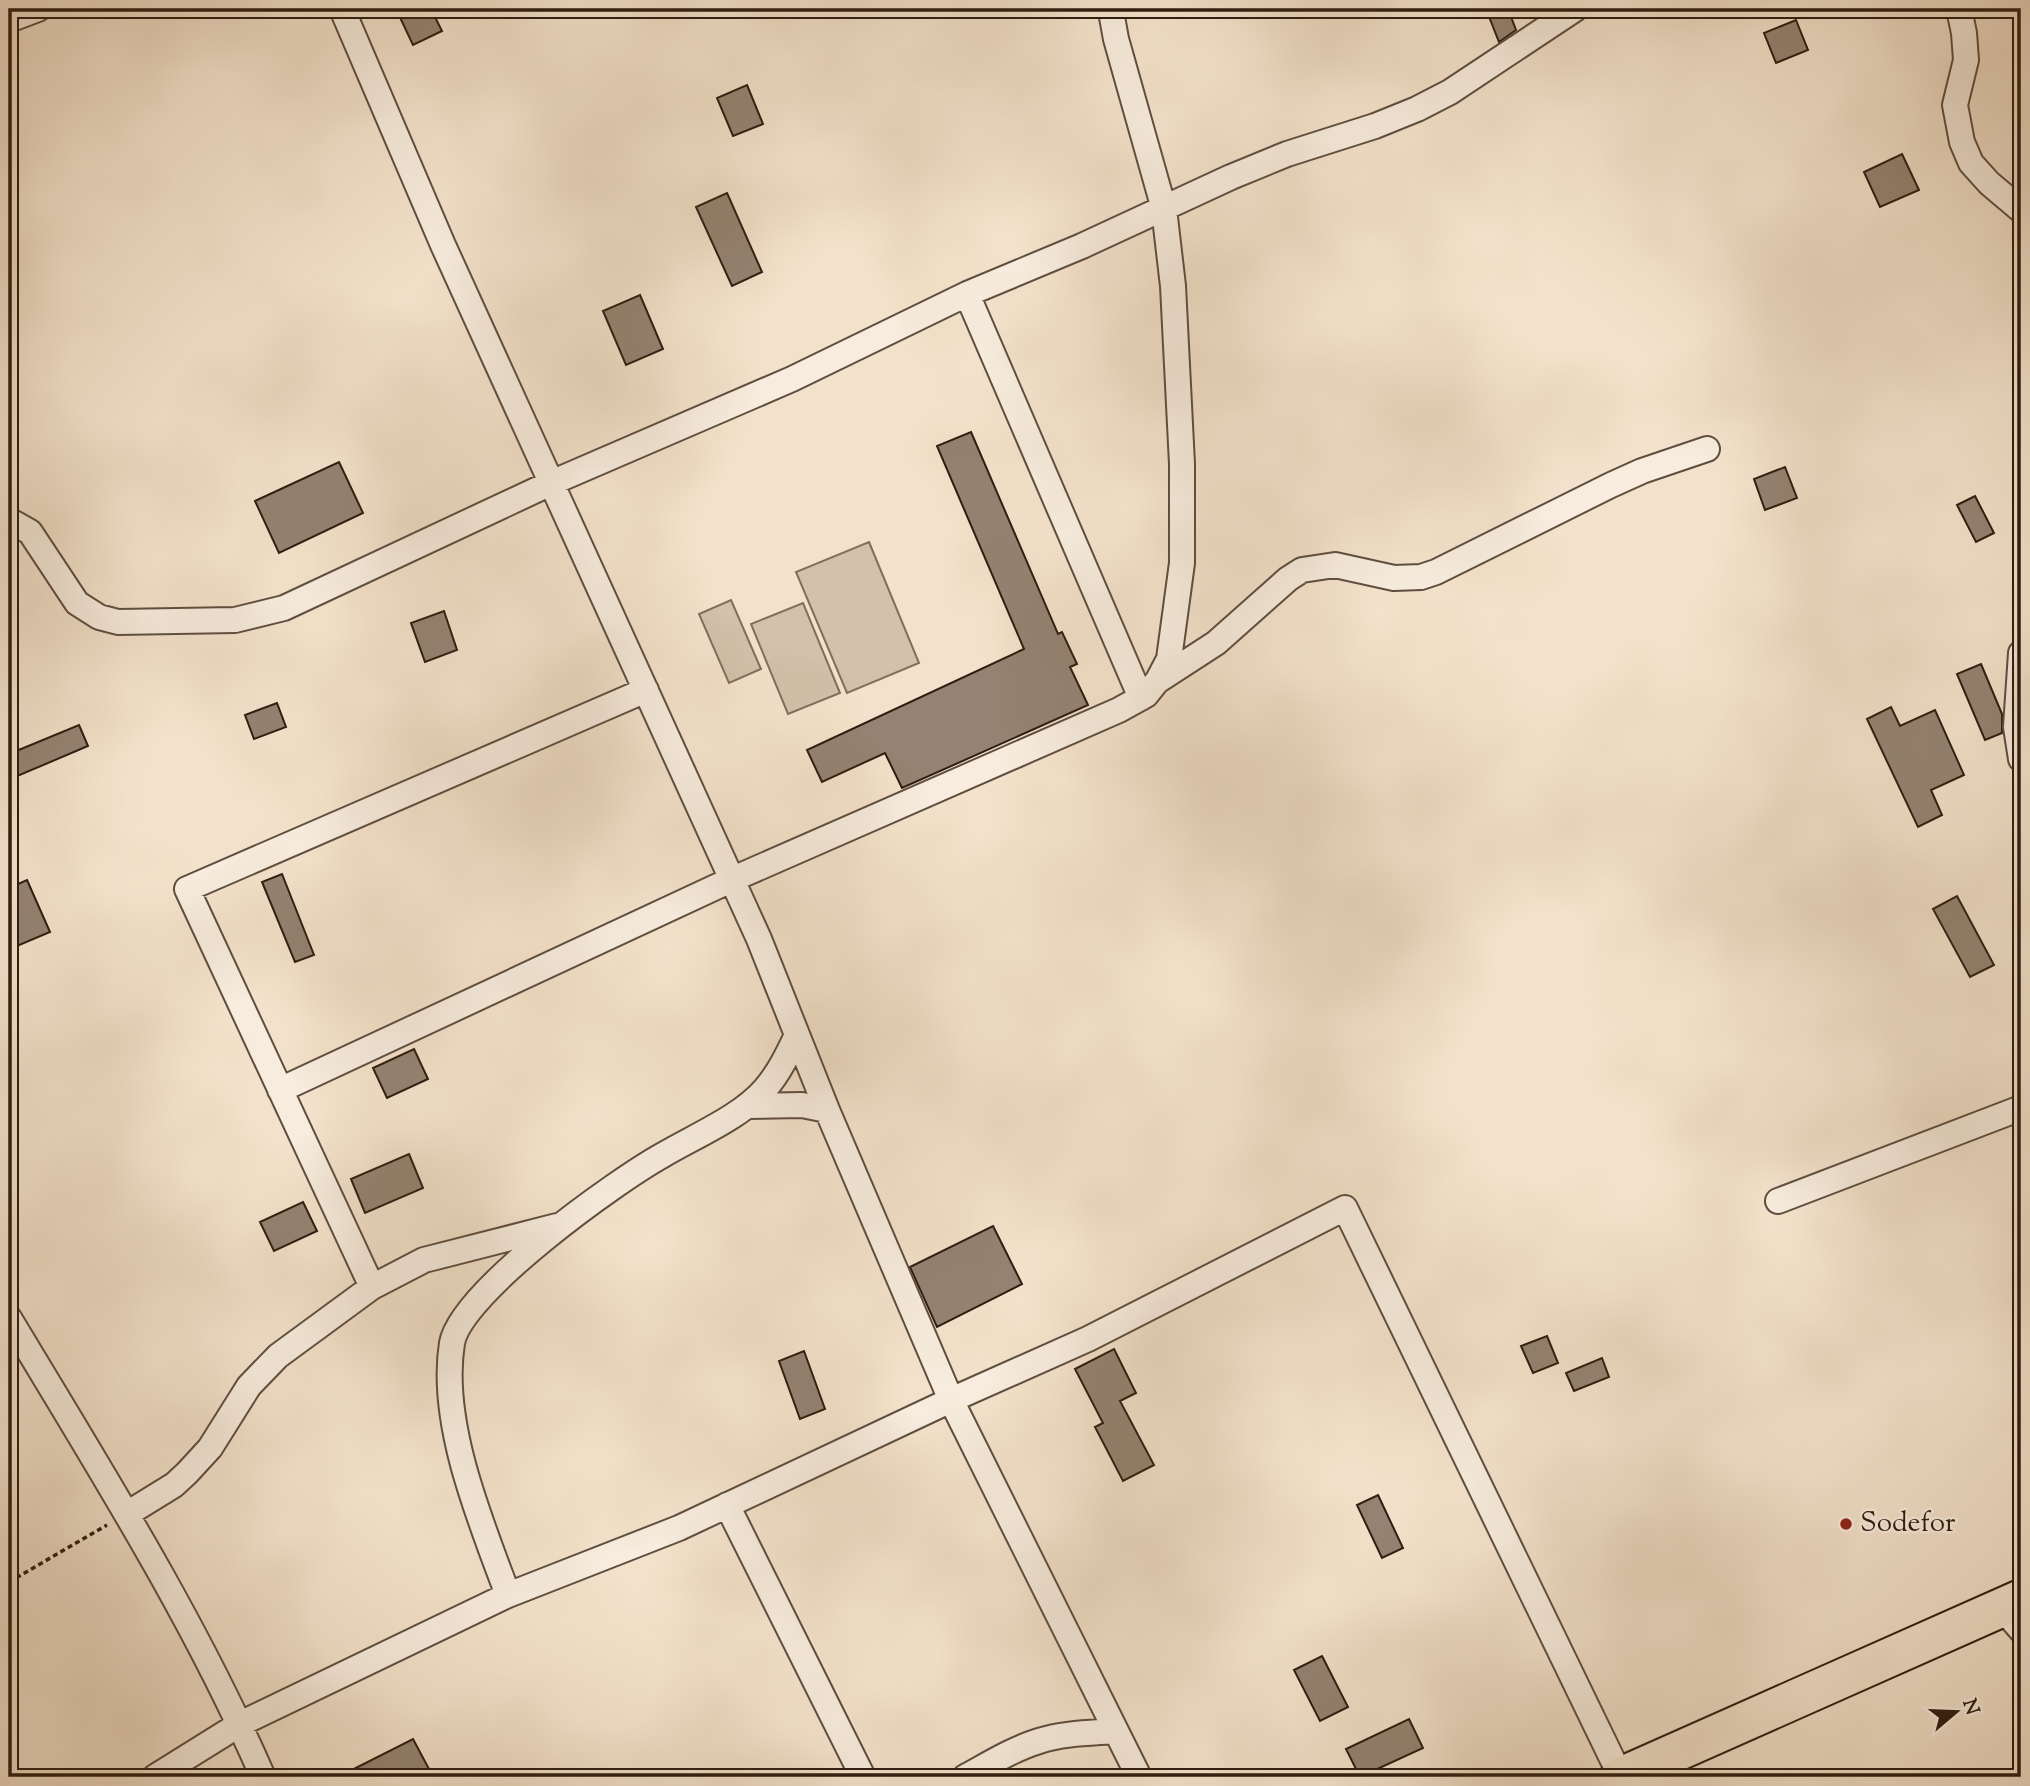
<svg xmlns="http://www.w3.org/2000/svg" width="2030" height="1786" font-family="'Sorts Mill Goudy',serif">
<rect width="100%" height="100%" fill="#f3e2cb"/>
<filter id="stains"><feTurbulence type="fractalNoise" baseFrequency=".00286" numOctaves="4"/><feColorMatrix values="0 0 0 0 .2 0 0 0 0 .09 0 0 0 0 .02 0 0 0 .5 -.17"/></filter>
<radialGradient id="worn" r=".72"><stop offset=".6" stop-color="#630" stop-opacity="0"/><stop offset="1" stop-color="#630" stop-opacity=".3"/></radialGradient>
<!-- green -->
<path fill="#d2c1ab" stroke="#806f5e" stroke-width="2" d="M869,542l50,121 -72,30 -51,-121z
M731,600l30,69 -32,14 -30,-69z
M803,603l37,90 -52,21 -37,-90z"/>
<!-- building -->
<path fill="#948372" stroke="#2e1d11" stroke-width="2" d="M396,9h35l11,22 -29,14z
M1486,9h22l8,21 -17,12z
M1796,20l12,30 -32,13 -12,-30z
M747,85l16,39 -30,12 -16,-38z
M1902,154l17,36 -39,17 -16,-35z
M727,193l35,79 -30,14 -36,-79z
M640,295l23,54 -37,16 -23,-54z
M971,432l87,202 4,-2 15,32 -7,3 18,38 -186,83 -17,-35 -63,29 -15,-32 217,-101 -87,-203z
M339,462l24,51 -84,40 -24,-52z
M1785,467l12,31 -32,12 -11,-31z
M1975,496l19,37 -18,9 -19,-37z
M444,611l13,39 -32,12 -14,-39z
M1981,664l21,50v19l-17,7 -28,-66z
M277,703l9,24 -32,12 -9,-24z
M1891,707l9,19 35,-16 29,65 -33,15 11,25 -24,12 -51,-108z
M79,725l9,21 -73,31 -6,-15v-8z
M282,874l32,81 -19,7 -33,-80z
M27,880l23,52 -33,14 -8,-20v-38z
M1957,896l37,69 -24,12 -37,-68z
M414,1049l14,30 -41,19 -14,-30z
M409,1154l14,34 -58,25 -14,-34z
M303,1202l14,29 -43,20 -14,-29z
M993,1226l29,58 -85,43 -27,-60z
M1547,1336l11,27 -25,10 -12,-27z
M1114,1349l22,44 -16,8 34,64 -31,16 -28,-54 8,-4 -28,-54z
M804,1351l21,58 -25,10 -21,-58z
M1602,1358l7,19 -35,14 -8,-18z
M1378,1495l25,53 -21,10 -25,-53z
M1322,1656l26,51 -28,14 -26,-51z
M1409,1719l14,29 -63,29 -14,-28z
M413,1739l16,30 -16,8h-75z"/>
<g fill="none" stroke-linecap="round" stroke-linejoin="round">
<defs>
<path id="minor" d="M342,9l101,236 316,694 68,171 124,290 188,377
M1959,9l5,24 2,27 -11,45 7,37 9,21 18,20 32,27
M9,20l29,-11
M967,294l174,404
M9,522l5,1 16,9 47,71 22,14 19,5 117,-2 49,-12 267,-125 241,-104 175,-85 115,-48 149,-69 56,-23 88,-28 42,-17 33,-17 125,-83
M2021,653l-5,74 5,32
M1159,680l57,-37 72,-64 14,-9 33,-5 59,13 27,-1 15,-5 175,-87 31,-14 65,-22
M280,1090l453,-211 386,-169 27,-15 12,-15 11,-21 13,-96v-99l-9,-178 -9,-77 -48,-170 -4,-22 2,-8
M748,1106l54,-1 25,5
M1778,1201l243,-93
M372,1287l-185,-398 459,-199
M9,1318c89,148 185,300 254,459
M727,1505l136,272
M127,1514l47,-29 13,-12 23,-25 39,-62 29,-30 94,-69 52,-27 133,-34
M508,1595c-27,-73 -69,-172 -56,-252 9,-51 164,-162 211,-188 32,-19 78,-38 102,-66 14,-16 23,-35 32,-54
M2002,1608l19,22
M155,1777l85,-53 268,-129 171,-67 272,-128 137,-61 257,-131 276,569
M965,1777c24,-13 48,-28 74,-36 25,-8 52,-8 77,-10"/>
<path id="primary" d="M1620,1777l401,-178"/>
</defs>
<!-- minor casing -->
<use href="#minor" stroke="#5f4e40" stroke-width="28"/>
<!-- primary casing -->
<use href="#primary" stroke="#2e1d11" stroke-width="42"/>
<!-- path -->
<path stroke="#2e1d11" stroke-width="3.5" stroke-dasharray="5 3.5" stroke-linecap="butt" d="M9,1582l98,-57"/>
<!-- minor -->
<use href="#minor" stroke="#f7ecdd" stroke-width="24"/>
<!-- primary -->
<use href="#primary" stroke="#f3e2cb" stroke-width="38"/>
</g>
<!-- markers -->
<circle fill="#8f2418" stroke="#f7ecdd" stroke-width="2.5" cx="1846" cy="1524" r="7"/>
<g text-anchor="middle" dominant-baseline="central" stroke-width="5" stroke-linejoin="round" paint-order="stroke">
<!-- poi labels -->
<g font-size="28" fill="#2e1d11" stroke="#f7ecdd" text-anchor="start">
<text x="1860" y="1524">Sodefor</text>
</g>
</g>
<!-- margin -->
<rect width="2030" height="1786" fill="none" stroke="#f3e2cb" stroke-width="35"/>
<rect x="10" y="10" width="2009" height="1765" fill="none" stroke="#2e1d11" stroke-width="3.5"/>
<rect x="18" y="18" width="1995" height="1751" fill="none" stroke="#2e1d11" stroke-width="2"/>
<!-- north arrow -->
<g transform="translate(1956 1712) rotate(71)" stroke="#f7ecdd" stroke-width="5" paint-order="stroke">
<path d="M0-5L12 26L0 18L-12 26Z" fill="#2e1d11"/>
<text y="-10" font-size="19" font-weight="bold" text-anchor="middle" fill="#2e1d11">N</text>
</g>
<rect width="100%" height="100%" filter="url(#stains)"/>
<rect width="100%" height="100%" fill="url(#worn)"/>
</svg>
